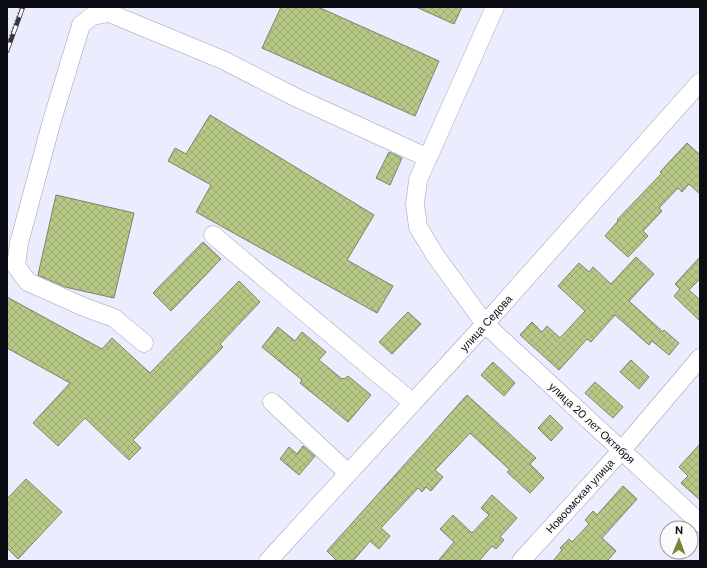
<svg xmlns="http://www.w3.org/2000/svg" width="707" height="568" font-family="'DM Sans',sans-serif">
<defs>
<pattern id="building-cross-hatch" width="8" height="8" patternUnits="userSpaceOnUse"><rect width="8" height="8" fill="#b6c885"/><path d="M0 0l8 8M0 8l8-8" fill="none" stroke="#9bab72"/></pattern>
</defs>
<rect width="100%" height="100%" fill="#ebecfd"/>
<!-- building -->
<path fill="url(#building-cross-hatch)" stroke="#7c836a" d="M281,7h37l121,54 -24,55 -153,-68z
M416,7h46l-8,17z
M210,115l164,100 -27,45 46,26 -16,27 -181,-101 15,-27 -43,-24 7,-13 11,6z
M687,143l13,12v39l-11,-10 -7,8 -4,-4 -19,20 3,3 -19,20 5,5 -20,21 -23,-21 13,-15 -1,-1 45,-47 -2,-1z
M389,152l13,6 -12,27 -14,-7z
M56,195l78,18 -20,85 -49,-11 -27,-12z
M203,242l18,17 -50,52 -18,-18z
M636,257l18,17 -25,27 34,31 1,-2 15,13 -10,12 -17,-14 -3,4 -34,-30 -24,27 -4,-3 -28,31 -39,-35 12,-13 10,10 5,-6 13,12 25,-27 -27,-25 21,-23 10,9 4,-5 18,17z
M700,257v22l-11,11 11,10v21l-26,-25 6,-7 -5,-5z
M239,281l21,21 -40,42 3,3 -90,93 8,8 -12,12 -44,-42 -27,28 -25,-23 37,-40 -63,-35v-51l95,52 10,-11 38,35z
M408,312l13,12 -29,30 -13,-12z
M278,327l17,14 7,-9 24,20 -7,8 23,19 1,-1 1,1 4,-3 23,19 -23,27 -48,-39 2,-3 -40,-33z
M631,360l18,17 -10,12 -19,-17z
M493,362l22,21 -11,13 -23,-21z
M595,382l28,25 -10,11 -28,-25z
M467,395l69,63 -6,6 14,14 -14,15 -23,-21 3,-2 -40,-37 -35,37 8,7 -12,14 -5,-4 -4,5 -4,-4 -37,40 9,8 -11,13 -9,-8 -17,20h-16l-10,-10z
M550,415l13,13 -12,13 -13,-13z
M700,444v56l-19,-17 7,-7 -9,-9z
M303,446l12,10 -16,19 -19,-16 9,-12 8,7z
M26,479l36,33 -44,47 -11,-11v-49z
M623,486l14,13 -35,39 14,13 -9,10h-54l9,-11 -2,-2 9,-9 3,3 17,-18 -4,-4 8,-9 4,4z
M492,495l25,23 -17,19 4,3 -8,9 -4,-3 -13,15h-41l16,-19 -14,-13 13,-14 19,18 17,-18 -8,-7z"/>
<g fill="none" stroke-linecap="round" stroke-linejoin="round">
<defs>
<path id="minor" d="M110,7l-1,6 -17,3 -11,9 -30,99 -32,119 -3,23 12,16 56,25 30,11 30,25
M495,7l-77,173 -3,24 3,23 17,28 50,69 215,199
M109,13l114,47 72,37 133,61
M213,235l200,168
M272,402l76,71
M268,561l217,-237 215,-242
M521,561l101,-111 78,-92"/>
</defs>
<!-- minor casing -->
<use href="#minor" stroke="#9fa1bb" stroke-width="19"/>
<!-- path -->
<path stroke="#9495a3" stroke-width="2.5" stroke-dasharray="2 2" stroke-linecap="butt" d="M7,44l14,-37"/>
<!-- minor -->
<use href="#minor" stroke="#fff" stroke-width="18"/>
<defs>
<path id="rail" d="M7,51l16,-44"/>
</defs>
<!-- rail casing -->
<use href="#rail" stroke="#363640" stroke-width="4.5"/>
<!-- rail -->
<use href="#rail" stroke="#fbfbfb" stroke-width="3" stroke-dasharray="9" stroke-linecap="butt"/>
</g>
<g text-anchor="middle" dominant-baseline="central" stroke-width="3" stroke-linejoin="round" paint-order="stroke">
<!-- street labels -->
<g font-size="11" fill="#0c0c15" stroke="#fbfbfb">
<text transform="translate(486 323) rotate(-48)">улица Седова</text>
<text transform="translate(592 423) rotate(43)">улица 20 лет Октября</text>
<text transform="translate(580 496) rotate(-48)">Новоомская улица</text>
</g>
</g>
<!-- border -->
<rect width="707" height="568" fill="none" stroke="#0c0c15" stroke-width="16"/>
<!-- north arrow -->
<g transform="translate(679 540) rotate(1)"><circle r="19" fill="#fbfbfb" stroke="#9b9b9f"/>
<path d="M0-3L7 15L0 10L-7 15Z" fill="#748737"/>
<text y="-6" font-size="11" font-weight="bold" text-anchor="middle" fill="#0c0c15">N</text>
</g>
</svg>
